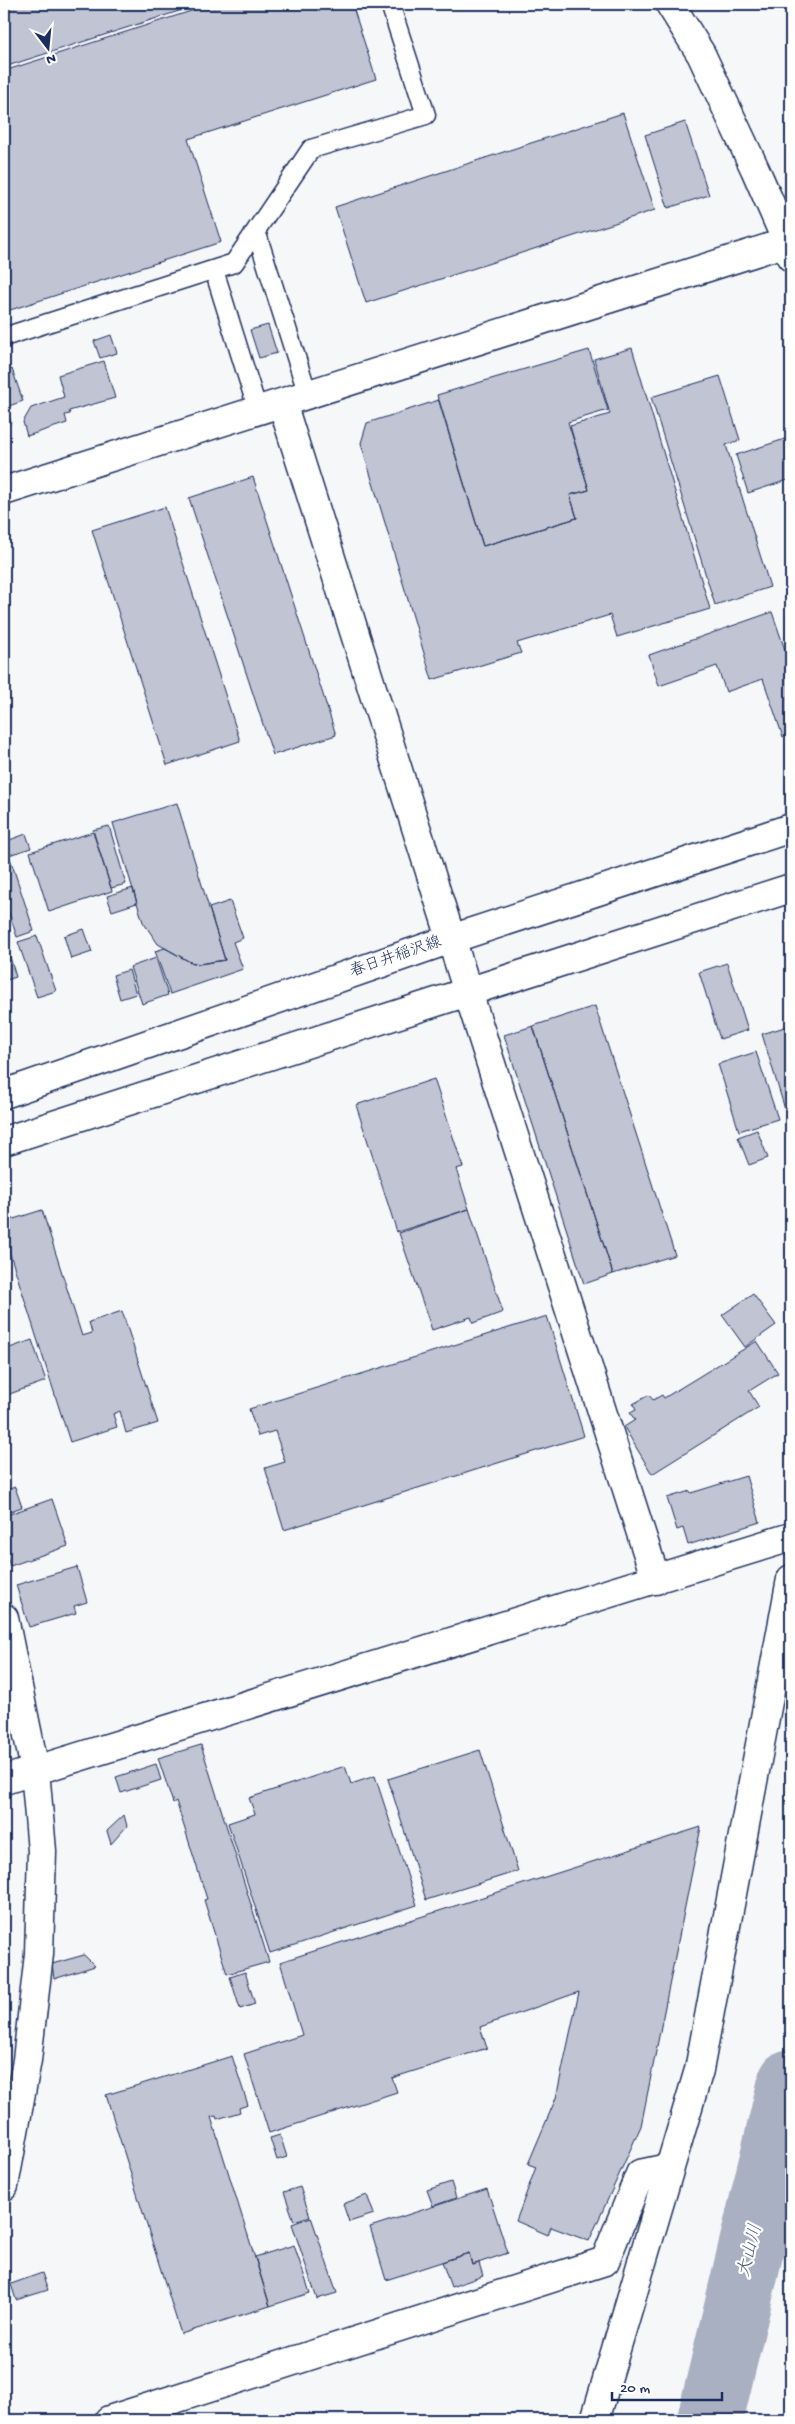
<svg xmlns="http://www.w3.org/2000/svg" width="795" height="2424" font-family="'Gochi Hand','Klee One',sans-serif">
<rect width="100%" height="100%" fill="#f6f7f9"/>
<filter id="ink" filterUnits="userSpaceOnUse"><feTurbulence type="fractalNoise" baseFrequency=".02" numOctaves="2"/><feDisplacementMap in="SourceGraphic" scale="10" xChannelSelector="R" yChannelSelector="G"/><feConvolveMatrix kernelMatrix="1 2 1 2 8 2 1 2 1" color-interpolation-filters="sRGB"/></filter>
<g filter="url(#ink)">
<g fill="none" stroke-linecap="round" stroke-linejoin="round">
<!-- river -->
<path stroke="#a9b0c1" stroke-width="66" d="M710,2420l81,-338"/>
</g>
<!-- building -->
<path fill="#c0c4d3" stroke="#1b2f5e" d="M4,4h197l-197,63z
M213,4h139l24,75 -188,60 33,103 -217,70v-241z
M623,113l32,97 -289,93 -31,-96z
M685,122l24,73 -41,13 -23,-73z
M268,325l9,28 -18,5 -9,-28z
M111,335l6,18 -17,5 -6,-17z
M632,348l78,261 -93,28 -7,-22 -93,28 4,10 -89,27 -71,-237 6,-20 72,-23 44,146 94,-28 -7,-23 19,-5 -19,-64 40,-12 -16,-55z
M589,350l19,60 -40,12 21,68 -19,5 7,23 -94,28 -46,-151z
M104,361l11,37 -46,13 1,3 -5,1 2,8 -40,13 -4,-14 8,-14 33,-11 -6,-22z
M12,369l11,32 -17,6 5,15 -6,2 4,10 -5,1v-63z
M720,376l20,64 -14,5 44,142 -55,18 -64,-208z
M791,437v42l-43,14 -12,-38z
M253,477l83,258 -63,20 -84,-257z
M165,507l75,234 -73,24 -75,-235z
M772,612l19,55v67l-8,3 -20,-58 -37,13 -9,-26 -58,20 -10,-31z
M177,803l32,105 16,52 -26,4 -9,-2 -32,-18 -15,-22 -6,-19 -24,-80z
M109,826l17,58 -15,4 -18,-58z
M93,832l19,59 -63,21 -19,-60z
M26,834l5,14 -22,7 25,76 -17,6 -13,-39v-56z
M133,888l4,15 -25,8 -5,-15z
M230,901l13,37 -10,4 10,27 -73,25 -15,-43 10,-3 25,14 9,2 26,-4 -16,-52z
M84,929l8,23 -21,7 -7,-23z
M37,936l19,55 -19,6 -19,-55z
M4,937l12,40 -12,4z
M156,958l12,37 -26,9 -12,-37z
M727,963l21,67 -28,9 -21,-67z
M129,970l7,24 -16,5 -7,-24z
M595,1006l80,249 -62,19 -80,-248z
M791,1025v104l-29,-95z
M533,1026l80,248 -29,10 -80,-249z
M756,1052l22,67 -39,12 -21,-67z
M434,1079l29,88 -7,2 13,40 -72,23 -41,-127z
M757,1130l11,28 -19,7 -11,-28z
M469,1209l34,103 -30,11 -2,-6 -39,13 -33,-97z
M42,1210l40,126 10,-3 -3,-11 33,-11 36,112 -32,10 -6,-22 -7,3 4,13 -47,15 -66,-207v-13z
M753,1294l23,31 -31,22 -23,-32z
M547,1316l37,120 -300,94 -19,-62 20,-6 -10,-31 -17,5 -9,-27z
M32,1340l14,41 -42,15v-46z
M757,1341l21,32 -29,18 10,16 -107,67 -28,-47 11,-7 -5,-7 6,-3 -3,-6 16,-9 4,5 9,-5 2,3z
M746,1476l14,46 -72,23 -5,-17 -6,2 -10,-32 23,-7 1,2z
M15,1487l7,20 -18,6v-22z
M52,1499l16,47 -58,20 -6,-19v-31z
M77,1567l10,35 -13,4 2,7 -47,14 -13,-42z
M201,1745l68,217 -42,12 -23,-74 3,-1 -31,-98 -3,2 -15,-45z
M480,1750l38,121 -92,29 -38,-121z
M156,1764l5,16 -40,13 -5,-16z
M345,1766l6,18 24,-8 42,129 -147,48 -42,-130 27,-9 -6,-16z
M124,1815l3,11 -16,18 -4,-13z
M701,1827l-60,299 -52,115 -38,-14 -3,8 -32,-14 20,-54 -8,-3 28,-66 23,-106 -99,35 7,21 -95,30 5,14 -128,41 -25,-79 58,-19 -22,-73z
M84,1955l11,11 -41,13 -2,-15z
M245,1972l10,32 -15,5 -10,-32z
M232,2056l16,49 -9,3 1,4 -23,7 -1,-3 -5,1 59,189 -89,28 -75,-239z
M280,2135l7,22 -10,3 -7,-22z
M451,2182l5,16 -23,8 -6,-16z
M300,2187l10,29 -16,5 -10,-29z
M487,2189l21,64 -36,12 -3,-12 -83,27 -16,-53z
M367,2195l7,19 -25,8 -6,-18z
M311,2217l26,76 -20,6 -25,-75z
M294,2245l16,48 -40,13 -15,-49z
M469,2253l3,12 7,-2 4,13 -32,11 -9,-25z
M42,2273l6,17 -32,10 -5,-16z"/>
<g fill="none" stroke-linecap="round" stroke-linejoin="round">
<defs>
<path id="lane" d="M256,231l52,164
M214,270l44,141
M4,337l230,-74 77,-114 115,-34 -36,-111"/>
<path id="street" d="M670,4l31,50 54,115 32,73 4,15
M468,992l188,588
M4,1618l31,152 7,81 -3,103 -12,106 -23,126
M4,1780l787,-243
M109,2420l496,-159 35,-87 28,-6
M595,2420l104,-350 92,-491"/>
<path id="secondary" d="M282,403l186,589
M4,491l783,-249"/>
<path id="primary" d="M4,1094l447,-155 340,-111
M4,1141l787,-253"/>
</defs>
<!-- lane casing -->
<use href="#lane" stroke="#1b2f5e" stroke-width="21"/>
<!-- street casing -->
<use href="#street" stroke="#1b2f5e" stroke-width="31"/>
<!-- secondary casing -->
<use href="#secondary" stroke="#1b2f5e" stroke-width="31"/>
<!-- primary casing -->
<use href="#primary" stroke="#1b2f5e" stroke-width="31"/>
<!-- lane -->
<use href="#lane" stroke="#fff" stroke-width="18"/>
<!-- street -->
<use href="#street" stroke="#fff" stroke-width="28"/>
<!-- secondary -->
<use href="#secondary" stroke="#fff" stroke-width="28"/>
<!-- primary -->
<use href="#primary" stroke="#fff" stroke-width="28"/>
</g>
</g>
<g text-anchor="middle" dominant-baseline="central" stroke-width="4.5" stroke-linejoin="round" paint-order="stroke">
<!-- street labels -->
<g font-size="16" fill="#1b2f5e" stroke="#fff">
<text transform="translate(396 958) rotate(-19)">春日井稲沢線</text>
</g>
<!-- water labels -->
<g font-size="18" font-style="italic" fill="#4d5c81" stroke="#fff">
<text transform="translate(751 2251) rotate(-76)">大山川</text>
</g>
</g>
<!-- margin -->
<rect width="795" height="2424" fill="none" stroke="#fff" stroke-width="20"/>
<rect x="10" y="10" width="775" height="2404" fill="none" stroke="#1b2f5e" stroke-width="2" filter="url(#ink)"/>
<!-- north arrow -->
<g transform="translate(48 48) rotate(164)" stroke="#ffffff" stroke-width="4" paint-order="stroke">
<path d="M0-4L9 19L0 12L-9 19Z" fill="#1b2f5e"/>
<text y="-8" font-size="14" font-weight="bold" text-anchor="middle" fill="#1b2f5e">N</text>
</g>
<!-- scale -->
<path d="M612 2392v8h110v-8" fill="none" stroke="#1b2f5e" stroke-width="2.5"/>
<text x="620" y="2392" font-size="15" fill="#1b2f5e" stroke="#ffffff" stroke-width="4" paint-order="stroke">20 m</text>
</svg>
